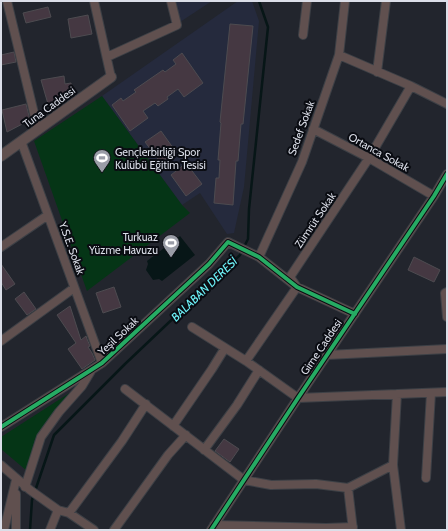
<svg xmlns="http://www.w3.org/2000/svg" width="448" height="531" font-family="Cabin,sans-serif">
<rect width="100%" height="100%" fill="#22252d"/>
<!-- built -->
<path fill="#252a3d" d="M176,1h36l-32,21z
M238,1h14l7,20 -15,166 -10,46 -7,1 -27,-41 -18,12 -80,-109z"/>
<!-- green -->
<path fill="#053516" d="M102,96l80,109 8,8 -103,78 -53,-150z
M71,392l-36,47 -8,32 -26,-22v-12z"/>
<!-- water -->
<path fill="#071617" d="M180,236l15,19 -33,26 -3,-2 -6,1 -7,-10 2,-6 -1,-3z"/>
<g fill="none" stroke-linecap="round" stroke-linejoin="round">
<!-- stream -->
<path stroke="#071617" stroke-width="2.5" d="M30,530l2,-30 22,-65 71,-71 115,-109 8,-16 1,-30 19,-182 -9,-26"/>
</g>
<!-- building -->
<path fill="#453842" stroke="#4d4b50" d="M48,7l3,10 -25,6 -3,-10z
M88,15l4,19 -21,4 -3,-19z
M230,24l23,2 -10,98h-2l-3,37h-2l-3,44 -19,-2 2,-25h3l1,-18h-2l3,-37 -1,-1z
M14,52l2,10 -15,3v-10z
M182,53l21,30 -19,14 -6,-8 -11,8 1,2 -10,7 -3,-3 -12,8 5,7 -18,13 -18,-26 9,-7 2,3 13,-9 -2,-2 29,-20 2,2 11,-8 -3,-4z
M64,76l1,8 6,-1 1,7 -24,14 -7,-24z
M26,104l4,16 -23,12 -5,-22z
M161,131l15,21 -15,11 -16,-21z
M186,163l16,21 -16,12 -15,-21z
M414,257l26,13 -6,12 -26,-12z
M1,264l14,20 -9,6 -5,-8z
M114,287l7,20 -18,6 -7,-20z
M24,292l12,17 -9,6 -12,-16z
M70,306l11,34 5,-4 1,3 3,7 -2,1 4,6 3,7 -13,9 -14,-20 8,-6 -19,-28z
M224,439l15,10 -9,13 -15,-11z"/>
<g fill="none" stroke-linecap="round" stroke-linejoin="round">
<defs>
<path id="minor" d="M7,1l31,129
M94,1l17,76
M303,35l4,-34
M339,55l72,31 36,18
M107,57l70,-32 -6,-24
M377,72l9,-71
M313,129l56,29 65,38
M21,141l81,222
M1,247l47,-32
M259,257l43,-95 37,-107 6,-54
M447,292l-2,1 2,24
M192,327l54,34 52,37 149,-6
M1,341l73,-53
M327,355l120,-6
M246,361l51,-74 -7,-10 79,-119 42,-72
M125,389l119,91 27,5 45,-1 32,4 45,-23
M397,394l-4,71 8,65
M173,426l39,-57 13,-21
M1,427l101,-64 107,-99 19,-22 31,15 38,30 58,27
M204,450l33,-45 22,-35
M1,465l29,25 28,20 11,3 25,17
M426,478l5,-85
M25,487l16,-50 18,-25 23,-26 9,-15
M348,488l5,42
M16,494v36
M69,513l53,-72 24,-37
M214,525l112,3 27,-1
M4,530l12,-50
M50,530l8,-20
M114,530l54,-75 18,-20
M211,530l87,-132 136,-202 13,-22"/>
<path id="tertiary" d="M1,156l110,-79"/>
</defs>
<!-- minor casing -->
<use href="#minor" stroke="#3d4046" stroke-width="10"/>
<!-- tertiary casing -->
<use href="#tertiary" stroke="#3d4046" stroke-width="12"/>
<!-- minor -->
<use href="#minor" stroke="#60504f" stroke-width="8"/>
<!-- tertiary -->
<use href="#tertiary" stroke="#60504f" stroke-width="10"/>
<defs>
<path id="cycleway" d="M1,427l101,-64 107,-99 19,-22 31,15 38,30 58,27
M211,530l87,-132 136,-202 13,-22"/>
</defs>
<!-- cycleway casing -->
<use href="#cycleway" stroke="#0a0c12" stroke-width="6"/>
<!-- cycleway -->
<use href="#cycleway" stroke="#26ab63" stroke-width="4"/>
</g>
<!-- icons -->
<defs>
<symbol id="stadium-pin" viewBox="-11 -11 22 30"><path d="M0 17L-7.5 6A9.5 9.5 0 1 1 7.5 6Z" fill="#9a9da7" stroke="#0a0c12"/><path d="M0-5a6.5 5 0 1 0 0 10a6.5 5 0 1 0 0-10ZM-3.5-1.8h7v3.6h-7Z" fill="#fff"/></symbol>
</defs>
<g fill-rule="evenodd">
<use href="#stadium-pin" x="92" y="148" width="20" height="27"/>
<use href="#stadium-pin" x="161" y="233" width="20" height="27"/>
</g>
<g text-anchor="middle" dominant-baseline="central" stroke-width="4" stroke-linejoin="round" paint-order="stroke">
<!-- street labels -->
<g font-size="11" fill="#dbdee8" stroke="#0a0c12">
<text transform="translate(49 107) rotate(-36)">Tuna Caddesi</text>
<text transform="translate(301 128) rotate(-70)">Sedef Sokak</text>
<text transform="translate(379 152) rotate(29)">Ortanca Sokak</text>
<text transform="translate(315 220) rotate(-56)">Zümrüt Sokak</text>
<text transform="translate(72 248) rotate(70)">Y.S.E. Sokak</text>
<text transform="translate(118 336) rotate(-43)">Yeşil Sokak</text>
<text transform="translate(321 347) rotate(-56)">Girne Caddesi</text>
</g>
<!-- poi labels -->
<g font-size="11" fill="#dbdee8" stroke="#0a0c12" text-anchor="start">
<text x="115" y="152">Gençlerbirliği Spor<tspan x="115" dy="13">Kulübü Eğitim Tesisi</tspan></text>
<text x="158" y="237" text-anchor="end">Turkuaz<tspan x="158" dy="13">Yüzme Havuzu</tspan></text>
</g>
<!-- water labels -->
<g font-size="12" font-style="italic" fill="#6df2f8" stroke="#0a0c12">
<text transform="translate(204 289) rotate(-44)">BALABAN DERESİ</text>
</g>
</g>
<!-- border -->
<rect width="448" height="531" fill="none" stroke="#dbdee8" stroke-width="4"/>
</svg>
